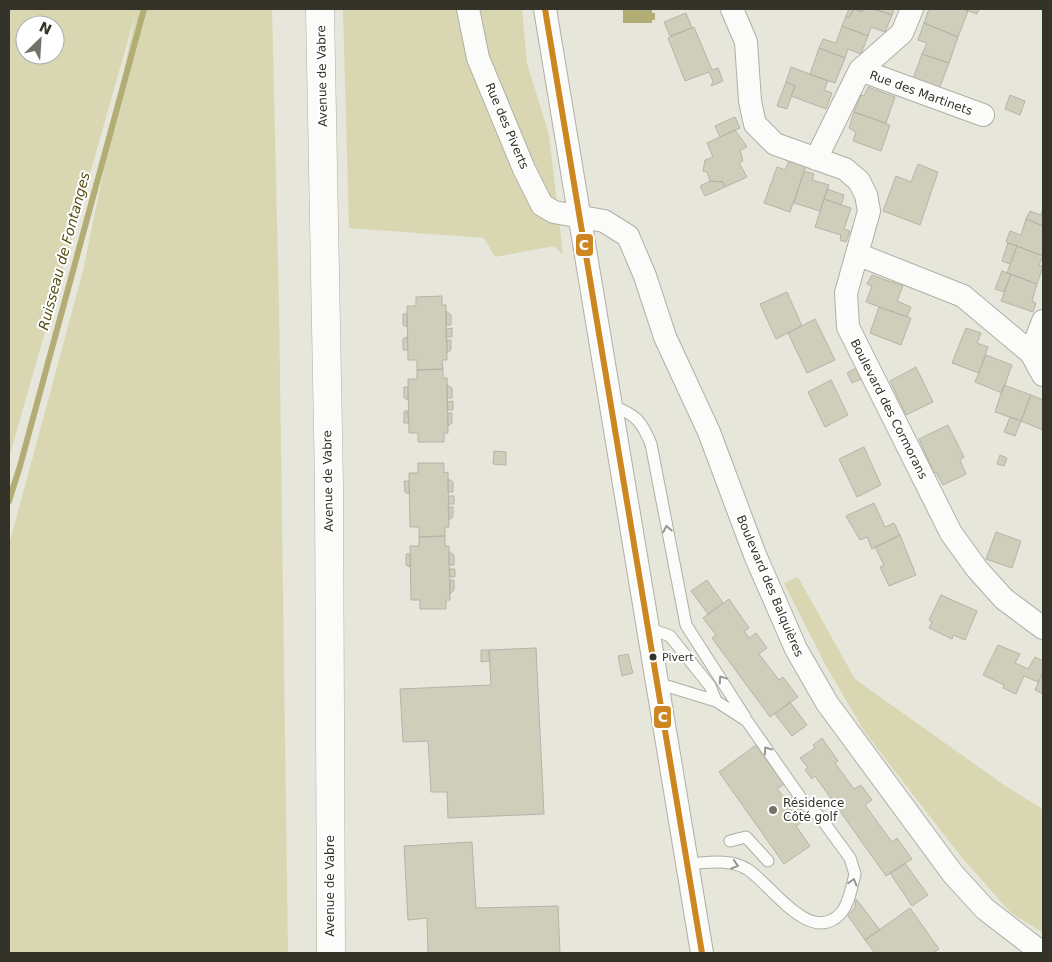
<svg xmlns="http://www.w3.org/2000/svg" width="1052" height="962" font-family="'DejaVu Sans',sans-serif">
<rect width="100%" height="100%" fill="#e6e6da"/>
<!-- green -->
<path fill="#d9d7b1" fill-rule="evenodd" d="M9,9h263l7,296 9,648h-279v-408l74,-274 53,-259 -127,446zM25,25h30v30h-30z
M343,9h179l5,54 22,72 14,120 -9,-9 -59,11 -11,-19 -135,-10z
M798,577l57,102 149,106 39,24v124l-33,-21 -51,-58 -95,-123 -39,-67 -41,-81z"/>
<!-- water -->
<path fill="#b2ad74" d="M623,9h29v4h3v7h-3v3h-29z"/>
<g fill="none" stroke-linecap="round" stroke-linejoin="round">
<!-- stream -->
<path stroke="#b2ad74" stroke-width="6" d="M9,501l11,-35 124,-457"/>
</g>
<!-- building -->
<path fill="#cfceba" stroke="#b4b4ab" d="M849,9h15l-2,3 -8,-3 -5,9 -3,-2z
M854,9l8,3 2,-3h10l18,6 -7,17 -14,-5 -3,9 -26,-10 4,-10 3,2z
M874,9h20l-2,6z
M929,9h33l6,2 -10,26 -34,-14z
M962,9h17l-2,5z
M686,13l6,15 -22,8 -6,-14z
M924,23l34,14 -9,26 -27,-9 5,-11 -9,-3z
M842,26l26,10 -7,18 -13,-5 -3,9 -26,-10 4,-9 13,4z
M694,27l18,43 6,-2 5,13 -12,5 2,-5 -4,-9 -24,9 -17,-43z
M819,48l26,10 -10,25 -25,-9z
M922,54l27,9 -10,26 -26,-10z
M791,67l37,14 -4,9 8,3 -6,16 -35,-13 4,-10 -9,-4z
M786,82l9,4 -8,23 -10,-3z
M868,87l27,10 -9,26 -32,-11 7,-17 3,1z
M1010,95l15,6 -5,14 -15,-6z
M854,112l36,13 -9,26 -28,-10 3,-9 -7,-4z
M735,117l5,11 -20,9 -5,-11z
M735,130l12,17 -7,3 3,11 -4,2 8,14 -22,10 -2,-5 -13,-1 -3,-9 -4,-1 2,-11 8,-3 -6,-14z
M789,161l17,5 -16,46 -26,-9 13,-36 8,3z
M918,164l20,8 -18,53 -37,-14 13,-35 15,6z
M804,171l10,3 -2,6 17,5 -9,26 -26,-8z
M710,181l13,1 2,5 -20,9 -5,-10z
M827,189l17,6 -3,10 -17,-6z
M824,199l27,9 -7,21 6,2 -4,11 -6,-2 1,-5 -26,-8z
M1043,209v17l-17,-7 4,-8 11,4z
M1026,219l17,7v30l-37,-14 4,-11 11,4z
M1008,243l9,3 -7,18 -8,-3z
M1017,246l26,10 -4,9 4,2 -6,17 -30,-11z
M1002,271l9,3 -7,18 -9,-3z
M1011,274l26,10 -5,17 4,2 -3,9 -32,-11z
M872,275l31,11 -6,15 14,6 -4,10 -41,-15 6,-16 -5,-2z
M787,292l15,34 -26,13 -16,-35z
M442,296v9h4l1,55h-5l1,9 -26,1v-10h-9l-1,-54h9v-9z
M879,307l32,11 -10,27 -31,-12z
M446,311l5,4v10h-5z
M403,314h4v13l-4,-2z
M815,319l20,41 -28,13 -19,-40z
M452,328v9h-6v-8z
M966,328l15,5 -4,10 11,4 -9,26 -27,-10z
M407,337l1,13h-5v-11z
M447,340h4v10l-4,3z
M986,355l26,10 -10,28 -27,-11z
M916,367l17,35 -27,13 -16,-34z
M856,368l5,11 -9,4 -5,-10z
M443,369v9h4l1,55h-4v9h-26v-9h-9l-1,-54h9v-9z
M831,380l17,35 -23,12 -17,-35z
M447,385l5,3v10h-5z
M1004,385l27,10 -10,26 -26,-9z
M404,387h4v13l-4,-2z
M1031,395l12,5v30l-22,-9z
M453,401v9h-6v-8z
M407,410l2,13h-5v-11z
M448,413h4v10l-4,3z
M1010,417l11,4 -6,15 -11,-4z
M948,425l16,32 -4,3 6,14 -23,11 -7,-13 -2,1 -15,-34z
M864,447l17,38 -24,12 -18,-38z
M494,451l12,1v13l-13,-1z
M1000,455l7,3 -3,8 -7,-2z
M418,463h26v10l4,-1 1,55h-4v9l-26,1v-10h-9l-1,-54h9z
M448,479l5,3v10h-5z
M404,481h5v13l-4,-2z
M448,496h6v8h-5z
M874,503l11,24 9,-4 6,12 -28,14 -5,-12 -7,3 -14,-24z
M448,507h5v10l-4,3z
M996,532l25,9 -9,27 -26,-9z
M900,535l16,40 -27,11 -9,-19 4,-2 -9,-18z
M445,536v10h4l1,54h-4v9h-26v-9h-9l-1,-54h9v-9z
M449,552l5,3v10h-5z
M406,554h4v13l-4,-2z
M449,569h6v8h-5z
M450,580h4v10l-4,4z
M707,580l16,23 -15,11 -17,-23z
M941,595l36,16 -12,29 -12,-5 -1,4 -23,-11 3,-6 -3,-2z
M729,599l20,29 -5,3 5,7 7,-5 11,15 -8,6 20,26 4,-3 15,20 -28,20 -58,-79 4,-3 -13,-17z
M998,645l22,9 -5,9 13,6 7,-12 8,4v11l-5,10 -14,-6 -8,18 -13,-6 1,-3 -21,-10z
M536,648l8,166 -96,4 -1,-26h-16l-3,-51 -25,1 -3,-53 91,-4 -2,-35z
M481,650h8l1,11 -9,1z
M628,654l5,19 -11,3 -4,-20z
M1043,672v22l-8,-4z
M790,702l17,23 -15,11 -17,-22z
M822,738l16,23 -3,2 19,26 7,-4 11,15 -7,5 27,37 5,-4 15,21 -26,17 -71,-100 -3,3 -7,-9 3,-2 -8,-10 15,-10 -2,-3z
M756,745l28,39 -7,5 10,11 5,-3 15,22 -11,7 14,20 -26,18 -65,-92z
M472,842l4,66 82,-2 2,47h-132l-1,-35 -19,2 -4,-74z
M905,863l23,32 -16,11 -22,-33z
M856,899l24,31 -15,10 -17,-24 7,-9z
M910,908l29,41 -6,4h-58l-10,-13z"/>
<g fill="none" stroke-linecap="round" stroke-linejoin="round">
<defs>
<path id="lane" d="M611,405c25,10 30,15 40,39l35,181 59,92
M648,628l22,8 40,50 6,15
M657,683l59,18 31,20 58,83 15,13 30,41 5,16c-3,12 -6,30 -14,39 -31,34 -71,-30 -94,-44 -17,-11 -41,-6 -60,-5
M730,841l16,-4 22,24"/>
<path id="street" d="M468,9l10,49 46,111 18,36 12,7 50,9 24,15 17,40 20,61 44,95 46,123 41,94 31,54 126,171 32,35 57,44
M545,9l157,944
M732,9l14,33 4,59 5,23 20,20 70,25 14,12 7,14 3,16 -23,82 2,34 103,206 26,36 27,30 39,29
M860,70l42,-37 10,-24
M816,159l44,-89 123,45
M857,254l106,42 68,57
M1043,321l-12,32 12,22"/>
<path id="secondary" d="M320,9l9,475 2,469"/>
</defs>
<!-- lane casing -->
<use href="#lane" stroke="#afafa6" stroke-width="13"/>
<!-- street casing -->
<use href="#street" stroke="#afafa6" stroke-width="24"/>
<!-- secondary casing -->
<use href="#secondary" stroke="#afafa6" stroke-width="29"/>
<!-- lane -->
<use href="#lane" stroke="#fbfbf9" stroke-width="11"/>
<!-- street -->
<use href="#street" stroke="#fbfbf9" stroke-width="22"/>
<!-- secondary -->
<use href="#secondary" stroke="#fbfbf9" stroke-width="28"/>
<defs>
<path id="bus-1" d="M545,9l157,944"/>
</defs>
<!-- bus-1 casing -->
<use href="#bus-1" stroke="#fff" stroke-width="10"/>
<!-- bus-1 -->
<use href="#bus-1" stroke="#cd8620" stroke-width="6"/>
</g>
<!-- one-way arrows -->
<defs><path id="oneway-chevron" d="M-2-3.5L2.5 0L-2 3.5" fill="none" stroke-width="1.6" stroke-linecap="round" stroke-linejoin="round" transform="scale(1.25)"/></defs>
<g stroke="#979792">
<use href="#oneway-chevron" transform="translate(667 529) rotate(-101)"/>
<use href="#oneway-chevron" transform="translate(722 679) rotate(-124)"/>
<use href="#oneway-chevron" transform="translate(767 750) rotate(-125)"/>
<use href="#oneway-chevron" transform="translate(735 865) rotate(16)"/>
<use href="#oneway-chevron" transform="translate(853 882) rotate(-74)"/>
</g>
<!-- markers -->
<circle fill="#33332a" stroke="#fff" stroke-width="2" cx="653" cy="657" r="4.5"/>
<circle fill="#727268" stroke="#fff" stroke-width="2" cx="773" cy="810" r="5"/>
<g text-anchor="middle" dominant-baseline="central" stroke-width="4" stroke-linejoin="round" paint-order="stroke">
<!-- bus labels -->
<g font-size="11" fill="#33332a" stroke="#fff" text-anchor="start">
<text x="662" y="657">Pivert</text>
</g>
<!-- street labels -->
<g font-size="12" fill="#33332a" stroke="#fff">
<text transform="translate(322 76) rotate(-91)">Avenue de Vabre</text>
<text transform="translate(921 93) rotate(20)">Rue des Martinets</text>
<text transform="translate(507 126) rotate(67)">Rue des Piverts</text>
<text transform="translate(889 409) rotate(63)">Boulevard des Cormorans</text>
<text transform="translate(328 481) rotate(-91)">Avenue de Vabre</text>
<text transform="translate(770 586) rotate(67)">Boulevard des Balquières</text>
<text transform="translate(330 886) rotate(-90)">Avenue de Vabre</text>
</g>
<!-- poi labels -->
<g font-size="12" fill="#33332a" stroke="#fff" text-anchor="start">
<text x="783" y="803">Résidence<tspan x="783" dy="14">Côté golf</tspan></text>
</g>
<!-- water labels -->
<g font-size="14" font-style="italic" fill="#544f14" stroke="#fff">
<text transform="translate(64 251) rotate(-75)">Ruisseau de Fontanges</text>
</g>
</g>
<g stroke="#fff" stroke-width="2">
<rect x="575" y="233" width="19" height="24" rx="5" fill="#cd8620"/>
<rect x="653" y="705" width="19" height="24" rx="5" fill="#cd8620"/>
</g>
<g font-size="14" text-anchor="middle" font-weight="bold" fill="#fff">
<text x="584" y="250">C</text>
<text x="663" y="722">C</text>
</g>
<!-- border -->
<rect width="1052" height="962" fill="none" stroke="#33332a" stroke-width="20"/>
<!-- north arrow -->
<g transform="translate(40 40) rotate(25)"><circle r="24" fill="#ffffff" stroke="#adadaa"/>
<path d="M0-4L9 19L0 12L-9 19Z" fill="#727268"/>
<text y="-8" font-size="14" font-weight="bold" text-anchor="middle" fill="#33332a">N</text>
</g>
</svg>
